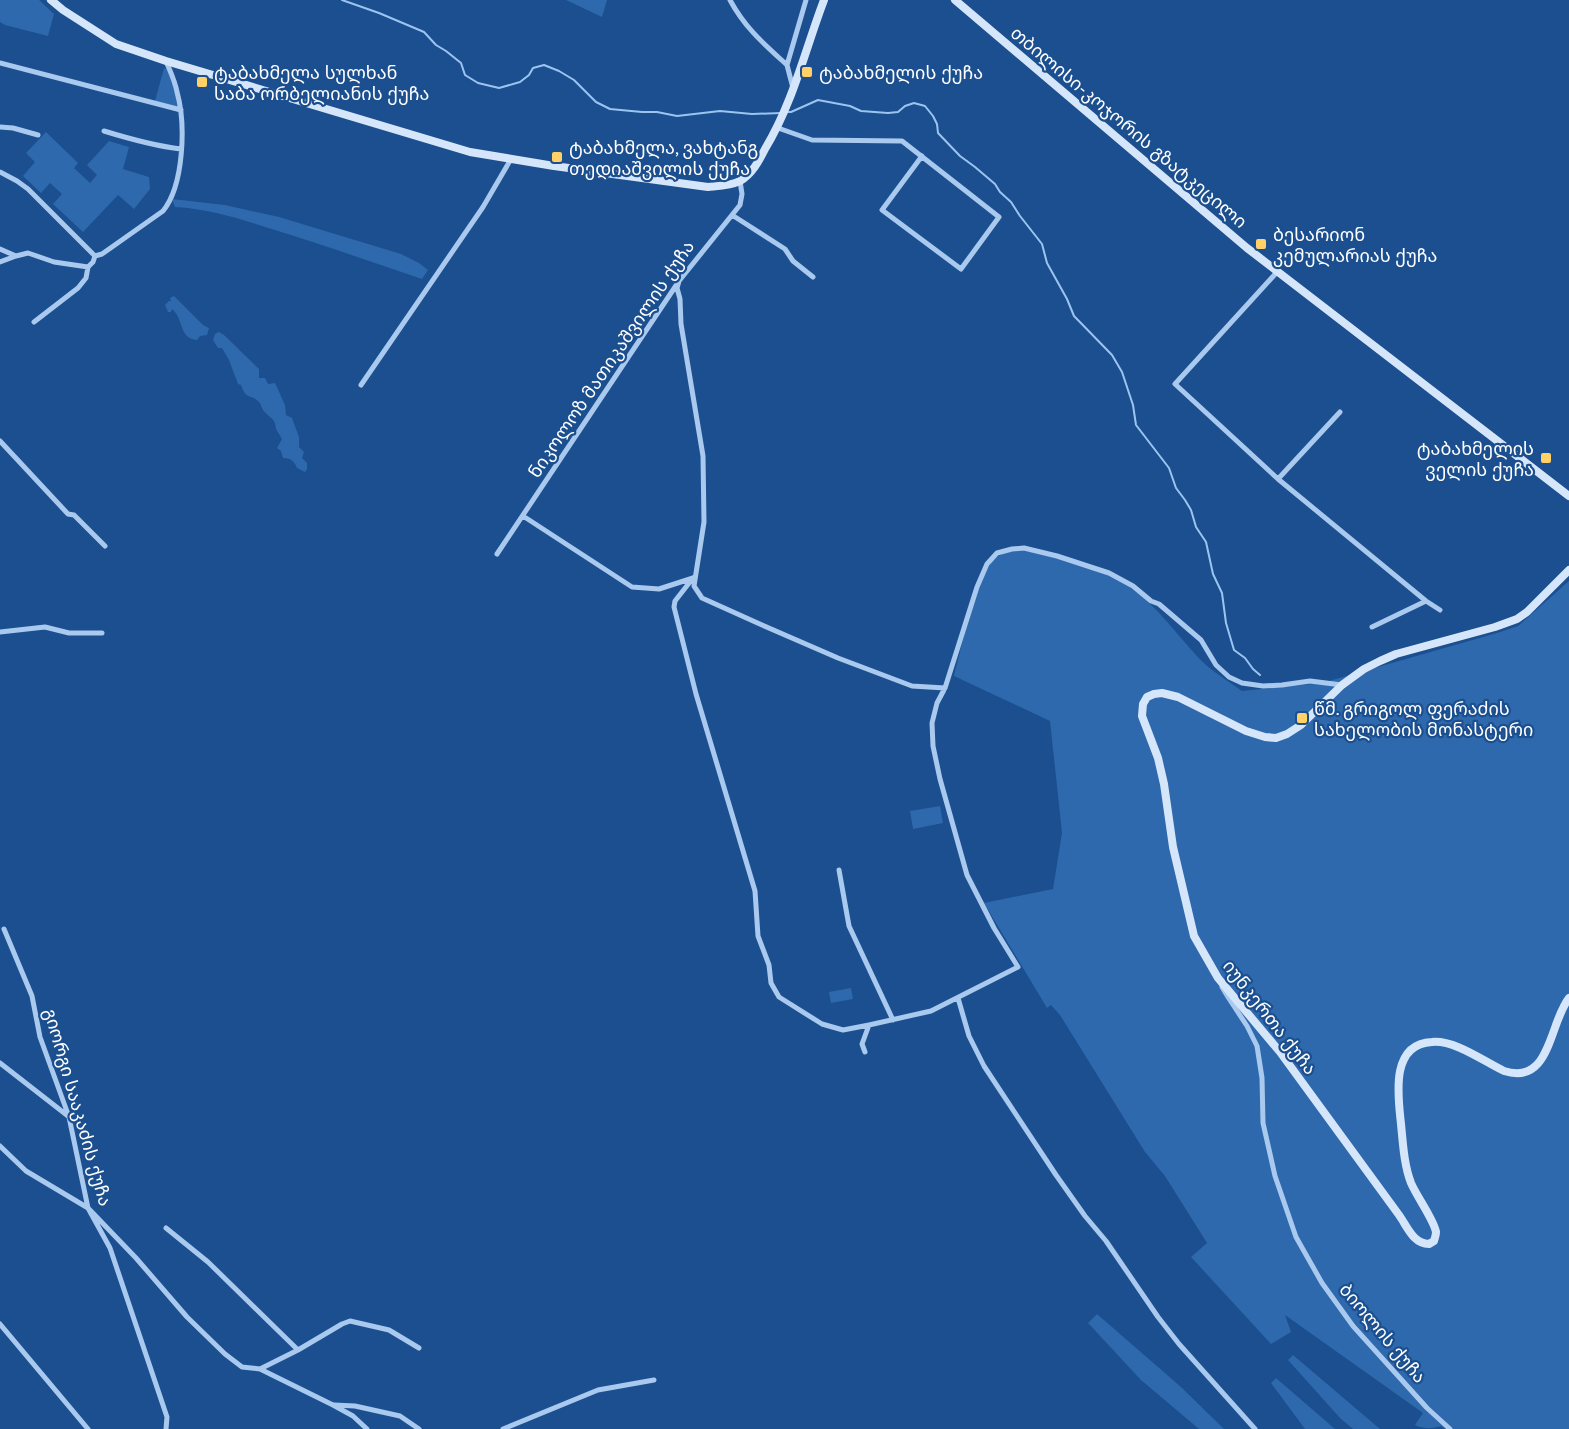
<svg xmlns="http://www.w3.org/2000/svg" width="1569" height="1429" font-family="'PT Sans','Noto Sans Georgian',sans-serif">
<rect width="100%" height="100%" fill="#1b4f8f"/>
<!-- green -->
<path fill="#2e69ad" d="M0,0h39l15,14 -6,22 -43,-11 -5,-3z
M566,0h41l-5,17z
M164,68l3,1 8,21 3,17 -23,-6z
M46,132l32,31 -4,5 16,15 7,-8 -10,-10 22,-24 20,6 -6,22 26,8 1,12 -16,20 -16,-14 -35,37 -30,-28 9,-10 -12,-11 -9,10 -18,-17 12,-14 -9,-9z
M172,199l53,6 54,12 122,37 18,9 9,7 -6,9c-48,-16 -95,-33 -144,-48 -35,-11 -66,-22 -103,-24z
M174,296l29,29 6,3 -2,7 -7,1 -3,4c-18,-1 -13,-21 -25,-31l-1,3h-3l-3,-7 4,-4h2l-1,-3z
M219,332l5,3 35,34v9h6l3,6 7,-1 10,22 1,10 6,3 7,19v10l5,5 -2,6 5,5v6l-2,3 -8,-4c-3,-7 -6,-10 -14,-10l-2,-7 -4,-3 5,-9 -6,-10c-1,-12 -7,-11 -13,-19 -2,-4 -2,-6 -5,-9 -8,-7 -12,-1 -17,-16l-3,-1 -9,-24 -7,-12h-4l-5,-8 2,-6z
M1024,549c36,10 76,17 107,39 29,20 49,52 74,76 11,10 25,18 37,27l80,-8 175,-50 21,-7 51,-45v848h-124l-4,-3c-9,3 -18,3 -26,-1l8,-12 -138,-98 6,17 -20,12 -80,-87 16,-14 -42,-67 -20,-24 -85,-137 -9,-10 -4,3 -63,-105 69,-14 9,-56 -12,-112 -96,-45c8,-28 22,-103 43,-119 6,-5 19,-6 27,-8z
M940,806l3,17 -30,6 -3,-18z
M851,988l2,11 -22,4 -2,-11z
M1097,1314l84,73 43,42h-25l-58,-49 -53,-57z
M1293,1355l87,74h-27l-13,-11 -52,-58z
M1276,1378l59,51h-30l-34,-46z"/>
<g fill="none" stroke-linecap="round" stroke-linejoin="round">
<!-- stream -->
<path stroke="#9cc4f0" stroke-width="2" d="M342,0l37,13 45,19 12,13 10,6 15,12 4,12 13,8 21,5 21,-6 9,-7 4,-7 11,-3 15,6 15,9 22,22 14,7 32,3h15l20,4 43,-5 32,3 29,-1
M787,112h4l27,-12 32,6 11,5 27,2 10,-1 7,-6 9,-3 11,3 8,10 4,8 1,9 22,23 15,11 20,17 5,8 11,10 9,14 22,28 5,19 20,36 7,17 38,39 10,17 11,33 3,20 33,43 7,20 9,12 6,10 5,17 10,15 7,32 9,19 4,30 8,27 11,8 8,11 7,6"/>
<!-- street -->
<path stroke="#a9c9ee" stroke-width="5" d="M730,0c15,28 34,44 57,65
M0,63l181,47
M793,88l-6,-23 19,-65
M0,127l13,1 25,7
M778,128l34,12 90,1 97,76 -38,52 -79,-59 40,-54
M104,131c26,8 50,15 77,18
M0,172l17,9 11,8 67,67 7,-2 61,-43c21,-26 23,-87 14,-119 -2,-11 -7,-21 -11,-31
M732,215l53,34 8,12 20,16
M0,249l16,7 12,-3 26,9 34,5
M0,262l16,-6
M1278,271l-103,113 103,95 62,-67
M679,281l-2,7 3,11 1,25 22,132 1,66 -10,64 8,12 60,27 76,33 74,28 33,2
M34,322l44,-34 8,-10 2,-11 5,-5 2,-6
M361,385l122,-178 28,-48
M0,441l68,73 6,1 31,31
M1278,479l148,122 14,9
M523,516l109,71 27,2 34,-11
M497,554l182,-273 61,-76 2,-11 -2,-13
M693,578l-18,23 -1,6 22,87 59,197 3,45 11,29 2,18 8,14 43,27 21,6 26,-5
M1372,627l54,-26
M0,632l45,-5 24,6h33
M839,870l10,56 44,94
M4,929l28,67 8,41 29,80 19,91 22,40 57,169 -1,12
M1222,987l6,10 19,29 10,20 5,32 1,45 12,53 21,61 26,46 31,43 74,82 23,21
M958,998l11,38 15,30 72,109 29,41 21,25 52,76 21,27 76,85
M865,1052l-3,-8 7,-19 62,-14 87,-44 -24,-39 -27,-53 -27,-96 -7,-33 -1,-23 5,-20 8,-15 32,-101 10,-23 10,-11 15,-4 12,-1 33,8 52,17 24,13 18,15 8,3 42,36 15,25 13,12 13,6 21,3 19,-1 28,-4 32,4
M0,1063l68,53
M0,1146l26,25 62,37 48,50 51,59 38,37 17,13 18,2 38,-19 44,-26 8,-3 39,9 30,18
M166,1228l42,34 90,88
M0,1324l88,105
M260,1369l73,36 20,11 14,13
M334,1405l21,1 45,10 19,13
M503,1429l95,-39 56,-10"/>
<!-- secondary -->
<path stroke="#d6e6fa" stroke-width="8" d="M51,0l12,10 53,34 50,17 304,91 84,14 154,21c11,-1 22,-1 32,-6 12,-7 19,-20 25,-32 28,-46 40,-99 59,-149
M955,0l292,248 322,248
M1569,570l-42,42 -10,7 -22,8 -99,27 -16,7 -16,8 -22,16 -41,40 -14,9 -11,4 -11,-1 -19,-6 -68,-34 -16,-4 -8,1 -7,3 -4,7 -1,12 16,42 6,26 9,63 21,89 24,42 62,74 119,163c8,11 14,29 30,29l5,-3c1,-4 2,-5 2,-9 -2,-12 -19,-35 -25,-49 -7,-18 -8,-39 -10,-59 -3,-28 -11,-80 31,-82 23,-2 51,19 72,29 47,15 45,-48 65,-73"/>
</g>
<!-- markers -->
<g fill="#ffd166" stroke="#1b4f8f" stroke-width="2">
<rect x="801" y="66" width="12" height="12" rx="3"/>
<rect x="196" y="76" width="12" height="12" rx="3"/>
<rect x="551" y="151" width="12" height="12" rx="3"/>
<rect x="1255" y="238" width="12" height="12" rx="3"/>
<rect x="1540" y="452" width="12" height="12" rx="3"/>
<rect x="1296" y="712" width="12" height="12" rx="3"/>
</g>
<g text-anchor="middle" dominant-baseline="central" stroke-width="4.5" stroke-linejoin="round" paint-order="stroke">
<!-- poi labels -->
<g font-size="18" fill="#fff" stroke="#1b4f8f" text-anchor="start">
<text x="214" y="72">ტაბახმელა სულხან<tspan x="214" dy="21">საბა ორბელიანის ქუჩა</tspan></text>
<text x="819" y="72">ტაბახმელის ქუჩა</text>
<text x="569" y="147">ტაბახმელა, ვახტანგ<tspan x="569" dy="21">თედიაშვილის ქუჩა</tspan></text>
<text x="1273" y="234">ბესარიონ<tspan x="1273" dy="21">კემულარიას ქუჩა</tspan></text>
<text x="1534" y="448" text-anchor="end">ტაბახმელის<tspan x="1534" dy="21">ველის ქუჩა</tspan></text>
<text x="1314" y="708">წმ. გრიგოლ ფერაძის<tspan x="1314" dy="21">სახელობის მონასტერი</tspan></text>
</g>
<!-- street labels -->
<g font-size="18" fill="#fff" stroke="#1b4f8f">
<text transform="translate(1129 127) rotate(40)">თბილისი-კოჯორის გზატკეცილი</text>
<text transform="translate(611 359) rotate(-56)">ნიკოლოზ მათიკაშვილის ქუჩა</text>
<text transform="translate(1270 1017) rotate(52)">იუნკერთა ქუჩა</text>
<text transform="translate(78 1107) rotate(74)">გიორგი სააკაძის ქუჩა</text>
<text transform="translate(1383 1333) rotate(50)">ბიოლის ქუჩა</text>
</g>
</g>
</svg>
